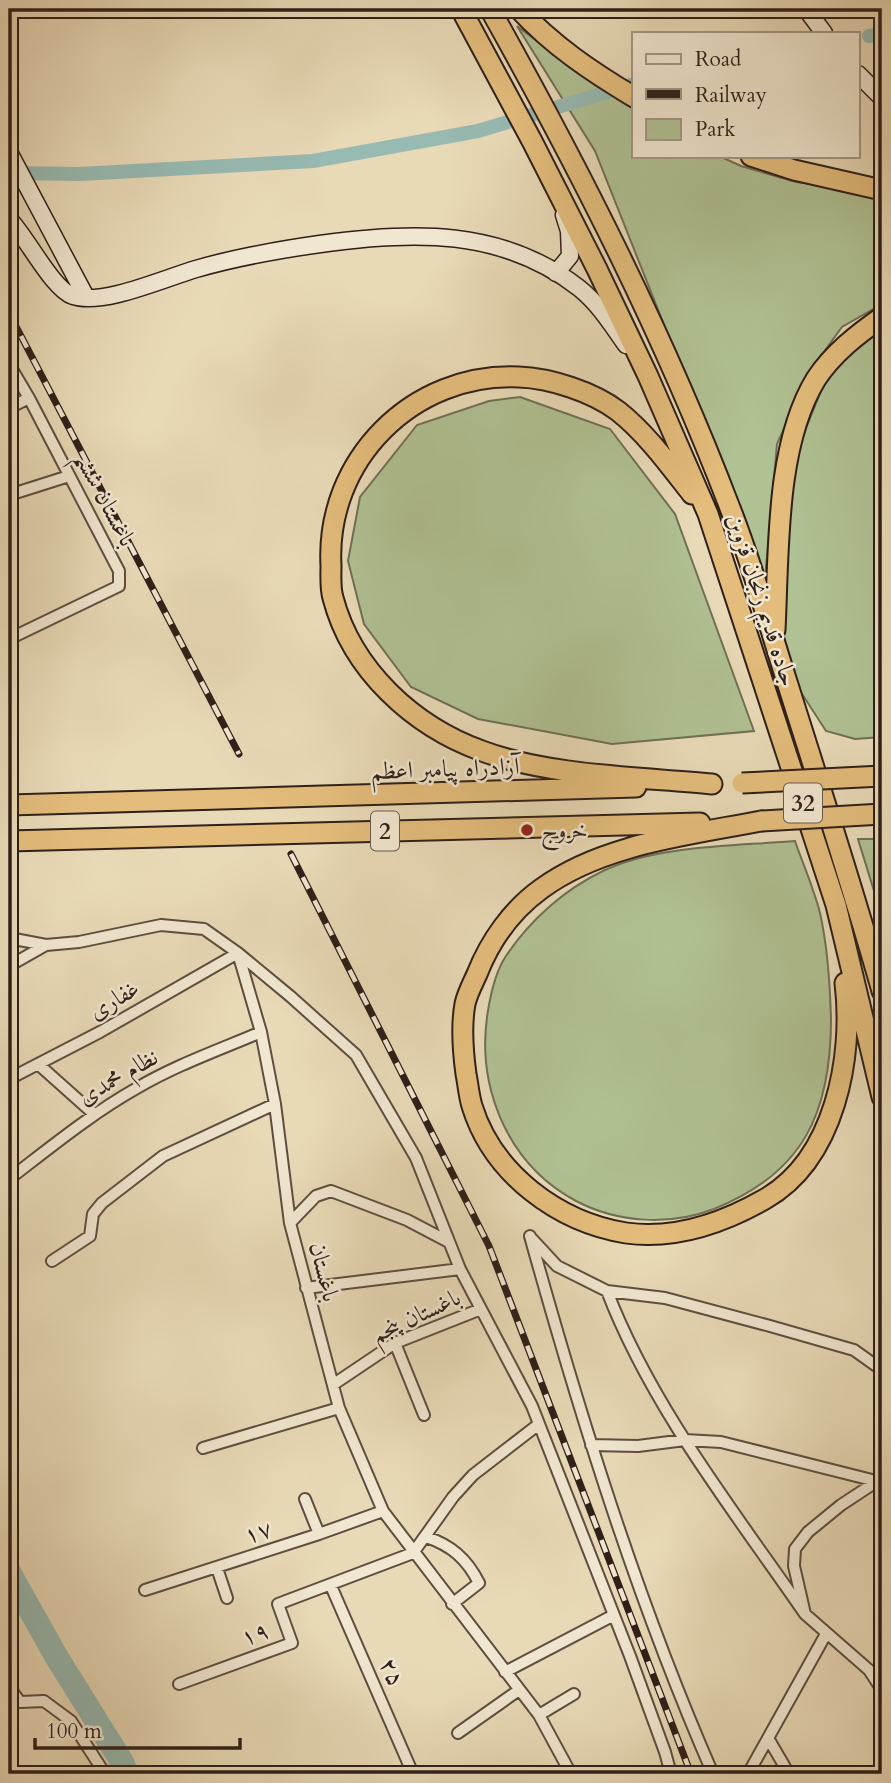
<svg xmlns="http://www.w3.org/2000/svg" width="891" height="1783" font-family="Cardo,Amiri,serif">
<rect width="100%" height="100%" fill="#e9dab7"/>
<filter id="stains"><feTurbulence type="fractalNoise" baseFrequency=".00286" numOctaves="4"/><feColorMatrix values="0 0 0 0 .2 0 0 0 0 .09 0 0 0 0 .02 0 0 0 .5 -.17"/></filter>
<radialGradient id="worn" r=".72"><stop offset=".6" stop-color="#630" stop-opacity="0"/><stop offset="1" stop-color="#630" stop-opacity=".3"/></radialGradient>
<!-- green -->
<path fill="#b0c193" stroke="#6f7056" stroke-width="2" d="M517,26l80,60 37,23v47h85l22,10 55,16 86,10v112l-40,23 -32,44 -33,73 -12,135 -170,-428z
M882,327v410l-27,2 -29,-8 -31,-48 -12,-43 -1,-30 3,-66 11,-91 29,-72 40,-43z
M520,397l90,32 65,85 79,217 -142,13 -134,-25 -67,-32 -47,-63 -16,-63 12,-64 57,-72 72,-24z
M858,839h24v78z
M795,841c8,23 19,48 25,72 8,35 10,71 11,106 0,93 -27,154 -117,190 -44,17 -96,14 -138,-8 -71,-38 -102,-119 -87,-196 3,-17 7,-34 17,-49 24,-36 59,-67 97,-85 53,-26 133,-25 192,-30z"/>
<g fill="none" stroke-linecap="round" stroke-linejoin="round">
<!-- canal -->
<path stroke="#97bab2" stroke-width="14" d="M869,36l13,-2
M9,173l71,1 233,-13 165,-30 156,-47"/>
<!-- river -->
<path stroke="#97bab2" stroke-width="24" d="M9,1572l47,84 66,106 5,12"/>
<defs>
<path id="street" d="M9,364l20,34 90,173v15l-110,53
M9,408l20,-10
M9,495l60,-19
M9,938l37,7 33,-3 82,-17 43,4 34,24 23,79 14,72 15,119 49,185 44,103 156,204 32,59
M9,966l37,-21
M38,1064l56,50
M9,1079l91,-47 138,-79 52,43 66,59 60,103 44,111 72,137 98,250 35,96 6,22
M9,1179c42,-32 82,-65 128,-91 39,-23 82,-38 124,-56
M290,1223l26,-27 15,-5 76,29 40,21
M530,1236c51,183 107,364 183,538
M532,1239l25,27 50,25 58,7 105,28 84,24 28,20
M52,1261l38,-25 3,-22 9,-11 61,-47 112,-52
M306,1288l154,-19
M607,1291c45,117 127,220 198,323
M395,1343l29,72
M334,1384l61,-41 86,-34
M591,1445l47,1 47,-6 36,2 155,39
M203,1448l136,-40
M879,1480l-38,25 -33,27 -13,17 -1,17 11,48 64,56 13,20
M305,1499l14,35
M426,1537c25,8 41,22 53,46l-27,21
M217,1568l10,30
M331,1586l82,188
M145,1590l174,-56 64,-23
M505,1672l109,-57
M179,1684l113,-41 -14,-39 135,-51 40,-56 20,-22 66,-51
M9,1687l11,15 24,-1 27,20 34,53
M539,1715l35,-21
M458,1733l61,-43
M768,1738l21,36
M300,1774l4,-2
M748,1774l78,-140"/>
<path id="secondary" d="M806,9l18,24
M858,74l24,24
M9,152l77,145
M9,219c17,17 44,71 64,77 30,10 92,-18 123,-27 41,-12 82,-19 124,-25 92,-13 182,-16 259,44 20,16 33,37 47,57
M556,273l14,-17 -1,-25 -5,-16"/>
<path id="highway" d="M461,9l71,132 65,128 51,107 60,138 128,391 46,192
M490,9c90,161 174,326 240,499 23,58 39,118 58,177 32,102 65,204 94,306
M519,9c33,36 73,63 115,88
M751,156l43,14 88,20
M692,494c-23,-29 -45,-60 -74,-83 -25,-19 -68,-33 -99,-34 -106,-5 -194,83 -188,189 0,10 -1,22 2,32 19,72 80,128 149,153 67,25 158,26 230,33
M775,630c4,-78 0,-184 41,-251 17,-26 42,-45 66,-62
M9,805l627,-18
M761,821c-72,14 -159,23 -220,68 -29,21 -51,52 -64,85 -4,9 -10,20 -12,30 -4,22 -2,48 1,70 2,10 3,22 6,32 21,68 86,116 154,127 50,7 97,-10 139,-34 70,-40 89,-142 80,-216
M9,841l691,-18"/>
</defs>
<!-- street casing -->
<use href="#street" stroke="#5d4e40" stroke-width="14"/>
<!-- secondary casing -->
<use href="#secondary" stroke="#2e1f19" stroke-width="19"/>
<!-- highway casing -->
<use href="#highway" stroke="#2e1f19" stroke-width="23"/>
<!-- street -->
<use href="#street" stroke="#f1e7d0" stroke-width="10"/>
<!-- secondary -->
<use href="#secondary" stroke="#f1e7d0" stroke-width="16"/>
<!-- highway -->
<use href="#highway" stroke="#e4bd7c" stroke-width="19"/>
<defs>
<path id="rail" d="M9,313l230,441
M291,854l198,392 202,528"/>
</defs>
<!-- rail casing -->
<use href="#rail" stroke="#2e1f19" stroke-width="7"/>
<!-- rail -->
<use href="#rail" stroke="#f1e7d0" stroke-width="4.5" stroke-dasharray="13" stroke-linecap="butt"/>
<defs>
<path id="highway-bridge" d="M742,783l140,-7
M761,821l121,-7"/>
</defs>
<!-- highway-bridge casing -->
<use href="#highway-bridge" stroke="#2e1f19" stroke-width="23" stroke-linecap="butt"/>
<!-- highway-bridge -->
<use href="#highway-bridge" stroke="#e4bd7c" stroke-width="19"/>
</g>
<!-- markers -->
<circle fill="#8f2418" stroke="#f1e7d0" stroke-width="2.5" cx="527" cy="830" r="7"/>
<g text-anchor="middle" dominant-baseline="central" stroke-width="5" stroke-linejoin="round" paint-order="stroke">
<!-- shield labels -->
<g fill="#f1e7d0" stroke="#685b50" stroke-width="2">
<rect x="784" y="783.5" width="38" height="39" rx="5"/>
<rect x="371" y="811.5" width="28" height="39" rx="5"/>
</g>
<g font-size="23" font-weight="bold" fill="#2e1f19">
<text x="803" y="803">32</text>
<text x="385" y="831">2</text>
</g>
<!-- street labels -->
<g font-size="24" fill="#2e1f19" stroke="#f1e7d0">
<text transform="translate(105 499) rotate(62)">باغستان ششم</text>
<text transform="translate(762 600) rotate(72)">جاده قدیم زنجان قزوین</text>
<text transform="translate(445 769) rotate(-2)">آزادراه پیامبر اعظم</text>
<text transform="translate(114 1000) rotate(-30)">غفاری</text>
<text transform="translate(118 1077) rotate(-30)">نظام محمدی</text>
<text transform="translate(324 1272) rotate(76)">باغستان</text>
<text transform="translate(416 1316) rotate(-25)">باغستان پنجم</text>
<text transform="translate(258 1532) rotate(-18)">۱۷</text>
<text transform="translate(255 1634) rotate(-20)">۱۹</text>
<text transform="translate(392 1672) rotate(66)">۲۵</text>
</g>
<!-- poi labels -->
<g font-size="24" fill="#2e1f19" stroke="#f1e7d0" text-anchor="start">
<text x="541" y="830">خروج</text>
</g>
</g>
<!-- margin -->
<rect width="891" height="1783" fill="none" stroke="#e9dab7" stroke-width="35"/>
<rect x="10" y="10" width="870" height="1762" fill="none" stroke="#2e1f19" stroke-width="3.5"/>
<rect x="18" y="18" width="856" height="1748" fill="none" stroke="#2e1f19" stroke-width="2"/>
<!-- legend -->
<rect x="632" y="32" width="228" height="126" fill="#f1e7d0" stroke="#a39787" stroke-width="2"/>
<rect x="646" y="54" width="35" height="10" fill="#f1e7d0" stroke="#a39787" stroke-width="2"/>
<text x="695" y="66" font-size="21" fill="#2e1f19">Road</text>
<rect x="646" y="89" width="35" height="10" fill="#2e1f19" stroke="#a39787" stroke-width="2"/>
<text x="695" y="102" font-size="21" fill="#2e1f19">Railway</text>
<rect x="646" y="119" width="35" height="21" fill="#b0c193" stroke="#a39787" stroke-width="2"/>
<text x="695" y="136" font-size="21" fill="#2e1f19">Park</text>
<!-- scale -->
<path d="M35 1738v10h205v-10" fill="none" stroke="#2e1f19" stroke-width="3.5"/>
<text x="46" y="1738" font-size="21" fill="#2e1f19" stroke="#f1e7d0" stroke-width="5" paint-order="stroke">100 m</text>
<rect width="100%" height="100%" filter="url(#stains)"/>
<rect width="100%" height="100%" fill="url(#worn)"/>
</svg>
